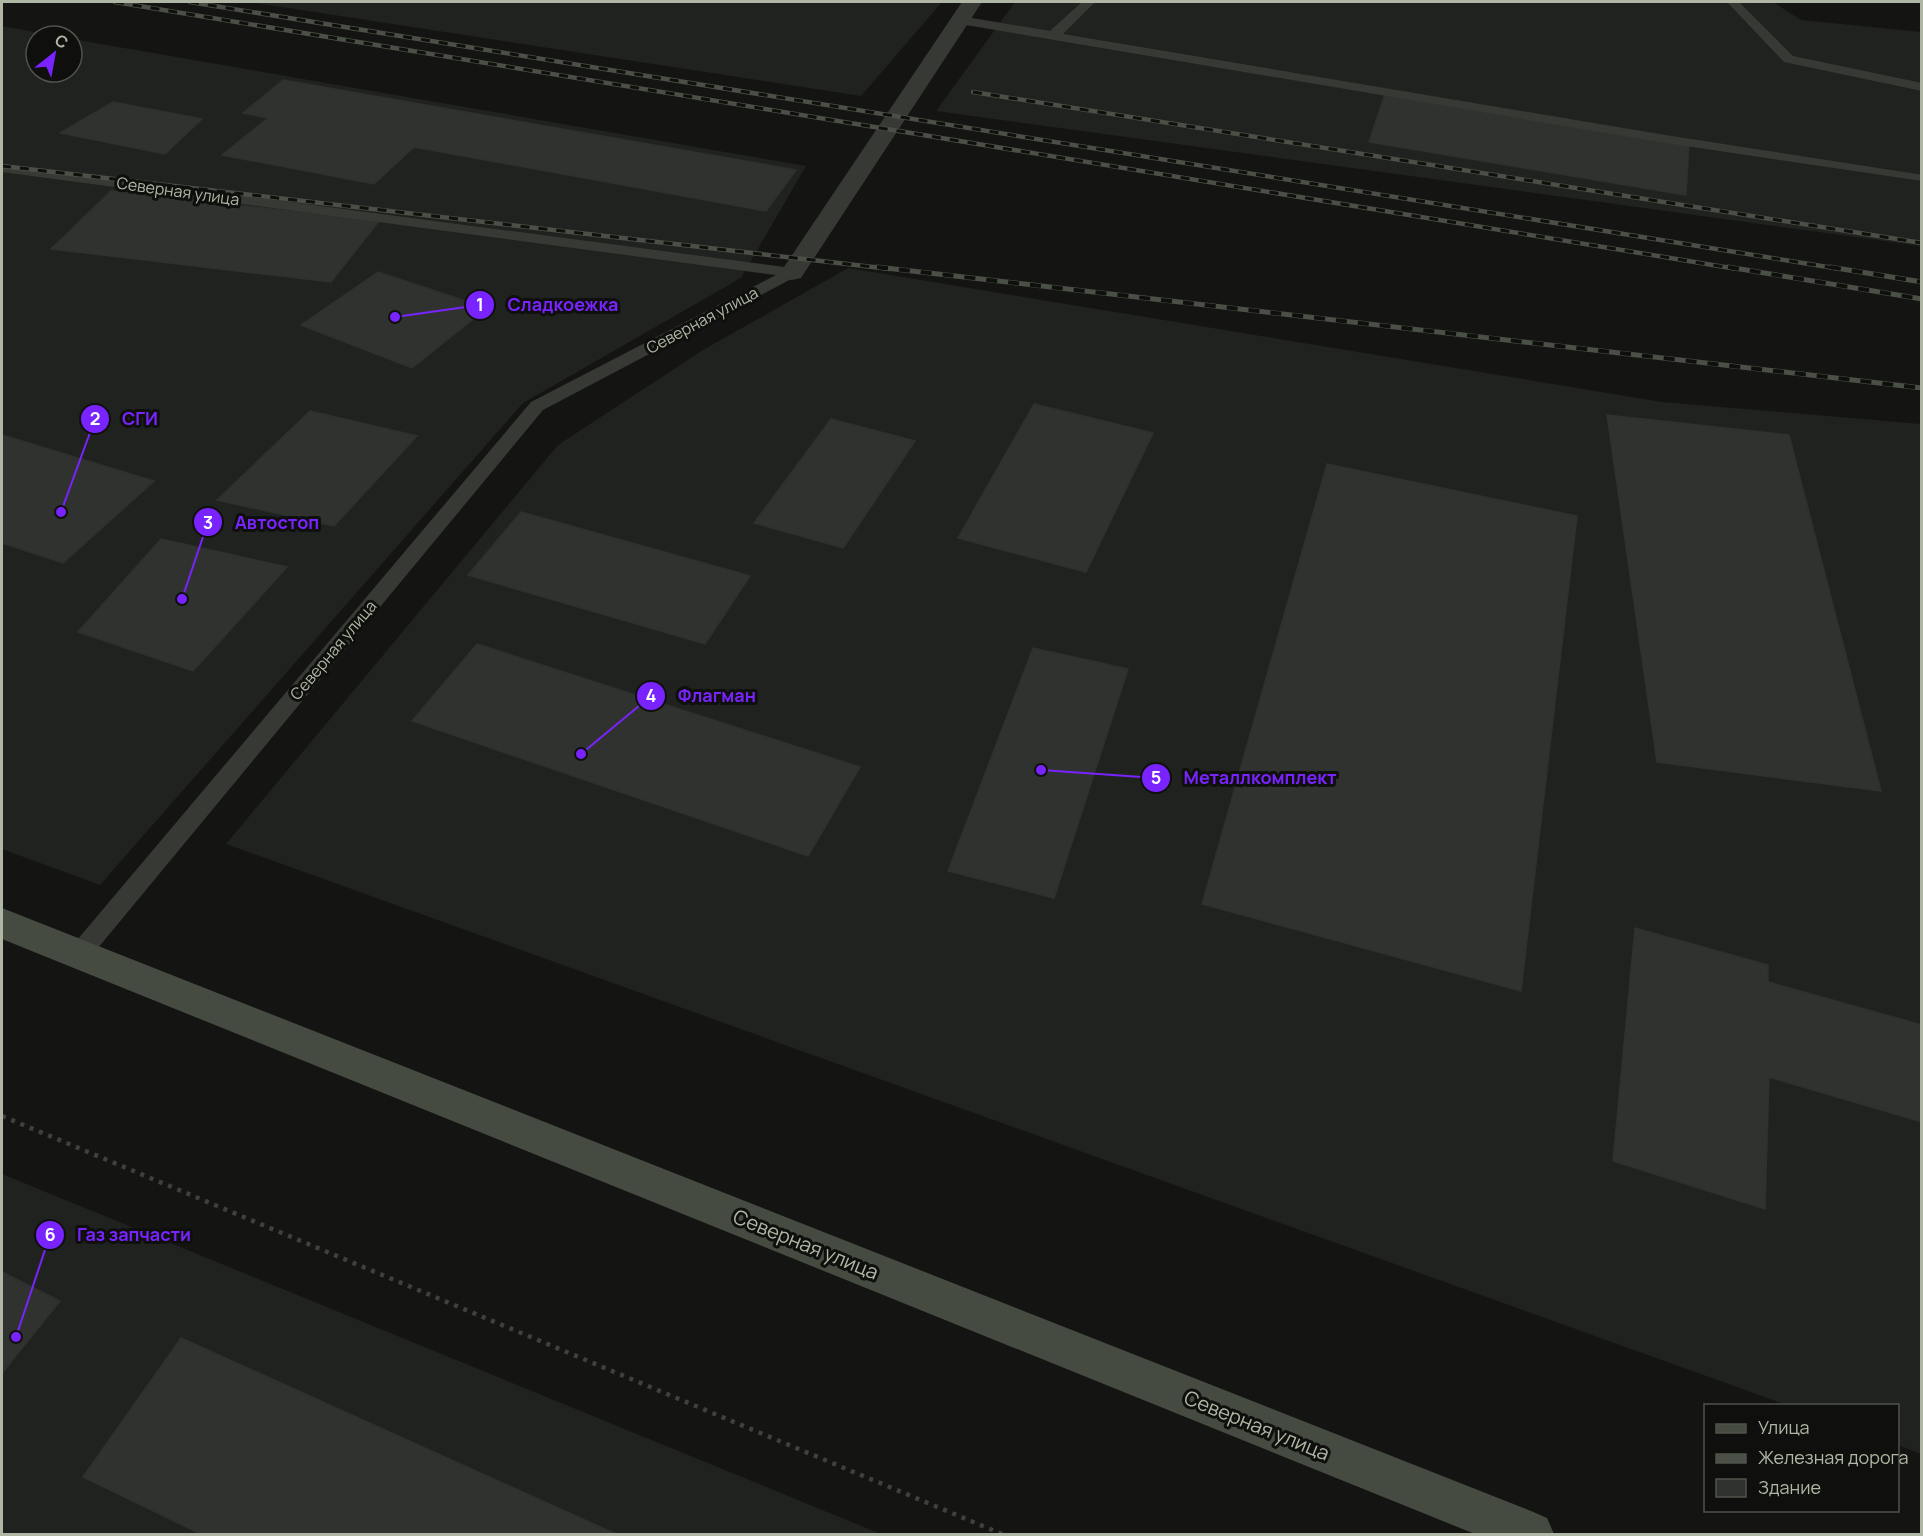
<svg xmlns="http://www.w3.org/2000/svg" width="1923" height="1536" font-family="Manrope,sans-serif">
<rect width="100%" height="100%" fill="#141513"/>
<!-- built -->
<path fill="#20221f" d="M249,2h693l-81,94z
M1015,2h758l28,18 120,12v214l-985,-135z
M2,26l54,10h-20v36h36v-33l734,127 -65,112 -218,125 -423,482 -98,-36z
M848,268l814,134 259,22v1030l-23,-9v-39l-111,-1 -1561,-561 332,-399 145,-95z
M2,1174l879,360h-879z"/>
<!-- building -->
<path fill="#2f322e" stroke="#2e312d" stroke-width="1.5" d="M283,80l513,90 -30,41 -352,-64 -40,37 -152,-29 46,-37 -25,-5z
M1385,94l304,48 -3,53 -317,-53z
M113,102l89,17 -37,35 -105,-21z
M111,191l268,30 -48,61 -280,-33z
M378,272l109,36 -75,60 -111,-43z
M1034,404l119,29 -67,139 -128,-34z
M310,411l107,25 -83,90 -117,-26z
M1607,415l182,20 92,356 -224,-29z
M831,419l84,22 -72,107 -89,-25z
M2,435l152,46 -91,82 -61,-20z
M1327,464l250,52 -56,475 -319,-87z
M521,512l229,64 -45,68 -237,-69z
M161,539l126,28 -94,104 -115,-39z
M477,644l383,123 -52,89 -396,-135z
M1033,648l95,21 -74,229 -106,-27z
M1635,928l133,37v17l154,43v97l-153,-45 -4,132 -152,-48z
M2,1272l58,29 -58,72z
M181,1338l435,196h-415l-118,-57z"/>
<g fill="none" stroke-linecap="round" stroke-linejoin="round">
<!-- path -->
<path stroke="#3e423a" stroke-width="4.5" stroke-dasharray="4 6" stroke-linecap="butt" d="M2,1116l1000,418"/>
<!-- service -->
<path fill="#373a34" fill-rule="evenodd" d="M1082,2h13l-32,32 596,100 258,40 5,1v6l-263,-39 -699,-118 -6,-4 6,-4 90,15z
M1727,2h12l54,54 129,27v8l-138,-29z
M2,164l790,104 8,5 -3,3 -254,134 -455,550 -8,3 -8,-3 -4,-7 4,-7 459,-544 245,-127 -774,-103z"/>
<!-- minor -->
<path fill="#373a34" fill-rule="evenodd" d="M962,2h20l-181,276 -9,2 -9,-2 -3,-5z"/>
<!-- secondary -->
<path fill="#464b42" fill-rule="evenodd" d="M2,908l1529,603 16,7 7,16h-79l-1473,-595z"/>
<defs>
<path id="rail-far1" d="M115,2l1622,267
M190,2l1650,267
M973,92l949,151
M2,166l888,103"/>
<path id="rail" d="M877,267l1045,121
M1728,267l194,32
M1830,267l92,15"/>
</defs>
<!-- rail-far1 casing -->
<use href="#rail-far1" stroke="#4b5047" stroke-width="4.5"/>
<!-- rail casing -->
<use href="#rail" stroke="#4b5047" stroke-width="5"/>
<!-- rail-far1 -->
<use href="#rail-far1" stroke="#0f100e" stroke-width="3" stroke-dasharray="9" stroke-linecap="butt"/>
<!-- rail -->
<use href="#rail" stroke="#0f100e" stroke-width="4" stroke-dasharray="11" stroke-linecap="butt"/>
</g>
<g text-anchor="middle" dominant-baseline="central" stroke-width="6" stroke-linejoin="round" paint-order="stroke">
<!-- street labels -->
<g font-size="16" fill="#afb7a4" stroke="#0f100e">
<text transform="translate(178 191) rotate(8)">Северная улица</text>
<text transform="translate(702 320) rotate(-28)">Северная улица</text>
<text transform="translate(333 650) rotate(-50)">Северная улица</text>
</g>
<!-- near-street labels -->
<g font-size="20" fill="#afb7a4" stroke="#0f100e">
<text transform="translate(806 1244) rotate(22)">Северная улица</text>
<text transform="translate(1257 1425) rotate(22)">Северная улица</text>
</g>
</g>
<!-- callouts -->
<path fill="none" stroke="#7923fe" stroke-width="2" d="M395 317L480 305M61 512L95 419M182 599L208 522M581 754L651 696M1041 770L1156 778M16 1337L50 1235"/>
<g fill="#7923fe" stroke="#0f100e" stroke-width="2">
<circle cx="395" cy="317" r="6"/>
<circle cx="61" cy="512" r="6"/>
<circle cx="182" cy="599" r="6"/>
<circle cx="581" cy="754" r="6"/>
<circle cx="1041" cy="770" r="6"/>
<circle cx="16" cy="1337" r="6"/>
<circle cx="480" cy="305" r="15"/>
<circle cx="95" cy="419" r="15"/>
<circle cx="208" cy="522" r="15"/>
<circle cx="651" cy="696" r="15"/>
<circle cx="1156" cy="778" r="15"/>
<circle cx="50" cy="1235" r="15"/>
</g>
<g font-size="18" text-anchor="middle" font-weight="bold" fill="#fff">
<text x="480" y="311">1</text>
<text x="95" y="425">2</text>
<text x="208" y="529">3</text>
<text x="651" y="702">4</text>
<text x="1156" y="784">5</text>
<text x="50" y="1241">6</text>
</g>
<g font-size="18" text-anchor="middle" font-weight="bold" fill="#7923fe" stroke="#0f100e" stroke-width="6" stroke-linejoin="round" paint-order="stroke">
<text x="563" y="311">Сладкоежка</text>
<text x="140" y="425">СГИ</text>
<text x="277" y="529">Автостоп</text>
<text x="717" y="702">Флагман</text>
<text x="1260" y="784">Металлкомплект</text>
<text x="134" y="1241">Газ запчасти</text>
</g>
<!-- border -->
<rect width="1923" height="1536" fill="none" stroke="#afb7a4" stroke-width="6"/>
<!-- legend -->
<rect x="1704" y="1404" width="195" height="108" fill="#0f100e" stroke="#4f534a" stroke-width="1.5"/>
<rect x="1716" y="1424" width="30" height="9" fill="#464b42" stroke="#4f534a" stroke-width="1.5"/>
<text x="1758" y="1434" font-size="18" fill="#afb7a4">Улица</text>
<rect x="1716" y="1454" width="30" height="9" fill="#4b5047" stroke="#4f534a" stroke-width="1.5"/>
<text x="1758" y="1464" font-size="18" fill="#afb7a4">Железная дорога</text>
<rect x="1716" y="1479" width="30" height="18" fill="#2f322e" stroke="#4f534a" stroke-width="1.5"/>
<text x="1758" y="1494" font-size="18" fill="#afb7a4">Здание</text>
<!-- north arrow -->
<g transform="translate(54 54) rotate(31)"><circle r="28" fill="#0f100e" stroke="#4f534a" stroke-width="1.5"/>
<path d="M0-4.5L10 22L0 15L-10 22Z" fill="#7923fe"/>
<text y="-9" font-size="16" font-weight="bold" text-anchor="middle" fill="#afb7a4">С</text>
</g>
</svg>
